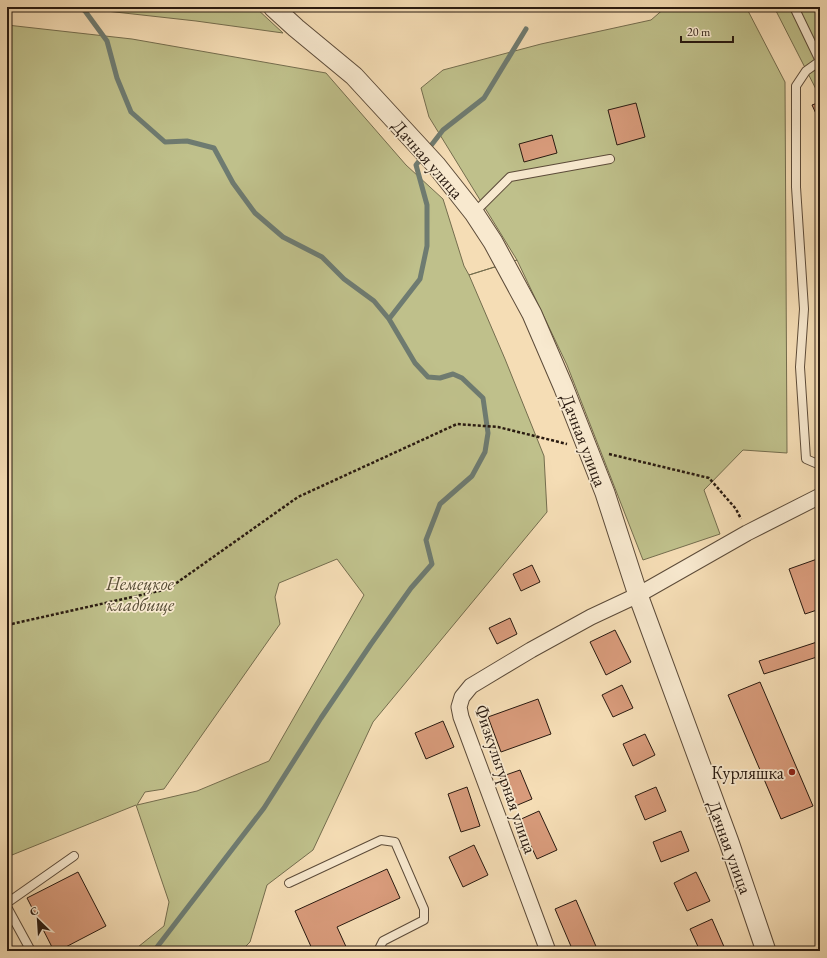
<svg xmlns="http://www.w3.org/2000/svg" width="827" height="958" font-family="'EB Garamond',serif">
<rect width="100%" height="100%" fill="#f5ddb5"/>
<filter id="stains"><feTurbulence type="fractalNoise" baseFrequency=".005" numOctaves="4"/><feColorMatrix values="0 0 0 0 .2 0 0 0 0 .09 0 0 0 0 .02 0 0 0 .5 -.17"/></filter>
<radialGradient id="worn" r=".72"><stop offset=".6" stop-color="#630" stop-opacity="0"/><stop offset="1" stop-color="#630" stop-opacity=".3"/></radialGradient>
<!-- green -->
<path fill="#bfc08b" stroke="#746d4e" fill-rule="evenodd" d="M70,7h185l28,26 -87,-12z
M666,7h80l39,75 2,371 -44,-3 -39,40 16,44 -77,26 -76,-195 -50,-105 -48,15 36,84 39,97 3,56 -174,210 -60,128 -46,35 -17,57 -9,9h-108l31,-25 5,-24 -33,-97 -129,52v-832l125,14 194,34 80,92 37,34 21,67 5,9 48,-15 -88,-143 -8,-29 22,-18 98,-26 110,-24zM337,559l27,36 -95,166 -72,30 -60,14 8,-13 19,-3 116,-165 -5,-27 4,-14z
M774,7h46v90z"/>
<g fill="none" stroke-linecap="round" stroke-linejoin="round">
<!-- stream -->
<path stroke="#6e7b71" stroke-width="5" d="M80,7l5,4 22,30 10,37 14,34 34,30 22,-1 27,7 19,35 22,30 28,24 39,20 22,22 30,22 15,18 26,44 13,14 12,1 13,-4 9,4 21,20 5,35 -3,19 -13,24 -32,28 -14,36 6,24 -21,24 -40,56 -50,74 -57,90 -110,143
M389,319l31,-40 7,-33v-41l-11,-40 27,-35 41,-32 42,-69"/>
</g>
<!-- building -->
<path fill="#d89b7b" stroke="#291a10" d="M820,102v16h-2l-6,-13z
M636,103l9,34 -28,8 -9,-35z
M552,135l5,18 -33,9 -5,-18z
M820,558v51l-15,5 -16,-45z
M532,565l8,17 -19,9 -8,-17z
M510,618l7,16 -20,10 -8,-16z
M615,630l16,32 -25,13 -16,-33z
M820,641v15l-56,18 -5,-13z
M760,682l53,124 -32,13 -53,-124z
M622,685l11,23 -20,9 -11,-22z
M538,699l13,35 -50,18 -13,-35z
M443,721l11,26 -28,12 -11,-26z
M645,734l10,21 -22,11 -10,-22z
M520,770l12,29 -19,8 -13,-30z
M467,787l13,39 -19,6 -13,-38z
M656,787l10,24 -21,9 -10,-24z
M539,811l18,39 -20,9 -18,-39z
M681,831l8,20 -28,11 -8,-20z
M474,845l14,30 -25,12 -14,-30z
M387,869l13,29 -63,29 11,24h-35l-18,-40z
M78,872l28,54 -48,25h-4l-27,-53z
M696,872l14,29 -23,10 -13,-28z
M576,900l22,51h-25l-18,-42z
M712,919l13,30 -4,2h-21l-10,-22z"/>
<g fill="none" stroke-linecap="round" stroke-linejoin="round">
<defs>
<path id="service" d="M794,7l26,54
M820,61l-14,10 -10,15v101l8,122 -4,58 6,92 14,6
M474,213l36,-36 100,-18
M289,883l92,-43 14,2 29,67v11l-41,21 -5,10
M7,903l67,-47
M7,907l24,44"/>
<path id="minor" d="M548,951l-87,-234 -2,-10 3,-10 9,-11 60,-36 60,-33 47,-22 109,-62 73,-37"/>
<path id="tertiary" d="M273,7l23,21 58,48 82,89 38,48 19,29 39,72 31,72 42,107 33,102 91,247 37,109"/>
</defs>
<!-- service casing -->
<use href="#service" stroke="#5c4b39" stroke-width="10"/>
<!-- minor casing -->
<use href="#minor" stroke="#5c4b39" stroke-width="17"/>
<!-- tertiary casing -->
<use href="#tertiary" stroke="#5c4b39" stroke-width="21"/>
<!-- path -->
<path stroke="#291a10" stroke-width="2.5" stroke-dasharray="3 2" stroke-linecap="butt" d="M609,454l100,24 27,31 5,10
M7,625l161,-36 130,-92 159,-73 41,3 69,17"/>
<!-- service -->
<use href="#service" stroke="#f8e9cf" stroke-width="8"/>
<!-- minor -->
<use href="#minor" stroke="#f8e9cf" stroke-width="15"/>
<!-- tertiary -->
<use href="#tertiary" stroke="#f8e9cf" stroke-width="19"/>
</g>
<!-- markers -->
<circle fill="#8f2418" stroke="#f8e9cf" stroke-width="1.5" cx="792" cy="772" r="4"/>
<g text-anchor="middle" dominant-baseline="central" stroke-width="3.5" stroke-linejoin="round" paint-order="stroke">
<!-- street labels -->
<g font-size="18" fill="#291a10" stroke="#f8e9cf">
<text transform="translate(428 159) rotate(49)">Дачная улица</text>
<text transform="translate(584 440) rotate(69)">Дачная улица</text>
<text transform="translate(506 779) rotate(71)">Физкультурная улица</text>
<text transform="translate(730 847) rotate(70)">Дачная улица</text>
</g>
<!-- park labels -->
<g font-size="18" font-style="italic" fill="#564c35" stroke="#f8e9cf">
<text x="140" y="583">Немецкое<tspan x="140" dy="21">кладбище</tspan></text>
</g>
<!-- poi labels -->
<g font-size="18" fill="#291a10" stroke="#f8e9cf" text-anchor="end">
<text x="784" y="772">Курляшка</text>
</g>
</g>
<!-- margin -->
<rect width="827" height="958" fill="none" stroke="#f5ddb5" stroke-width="24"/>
<rect x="8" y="8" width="811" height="942" fill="none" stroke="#291a10" stroke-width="2"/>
<rect x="12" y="12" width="803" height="934" fill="none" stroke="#291a10"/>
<!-- north arrow -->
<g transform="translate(38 920) rotate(335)" stroke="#f8e9cf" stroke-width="3" paint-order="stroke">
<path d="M0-3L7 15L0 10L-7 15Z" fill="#291a10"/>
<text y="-6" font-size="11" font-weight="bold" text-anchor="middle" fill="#291a10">С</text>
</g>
<!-- scale -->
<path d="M681 36v6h52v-6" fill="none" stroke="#291a10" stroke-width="2"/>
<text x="687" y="36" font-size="12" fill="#291a10" stroke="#f8e9cf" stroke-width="3" paint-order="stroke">20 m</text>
<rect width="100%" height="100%" filter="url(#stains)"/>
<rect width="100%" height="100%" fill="url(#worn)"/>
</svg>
